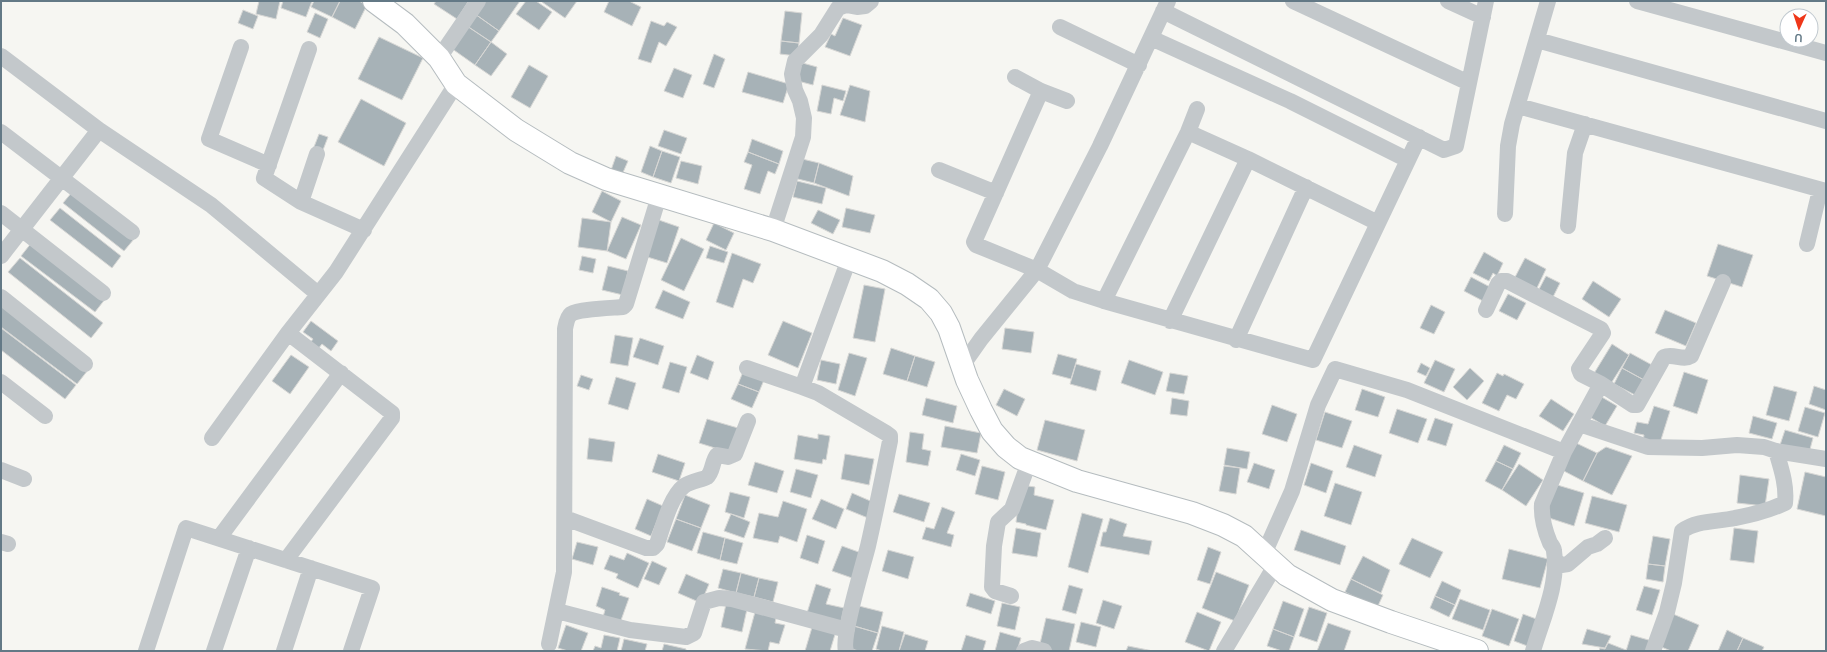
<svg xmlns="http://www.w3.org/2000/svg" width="1827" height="652" font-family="Lato,sans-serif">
<rect width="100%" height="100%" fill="#f6f6f2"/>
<!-- building -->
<path fill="#a7b2b7" stroke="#d7d7d5" d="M259,1h21l-4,18 -20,-5z
M283,1h29l-6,16 -25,-9z
M314,1h26l-8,16 -21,-10z
M340,1h19l8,4 -12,24 -23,-12z
M436,1h31l1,1 -11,17 -23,-15z
M485,1h35l-21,30 -24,-17z
M526,1h10l16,11 -13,18 -23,-16z
M544,1h33l-12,17 -23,-16z
M609,1h20l12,6 -9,19 -28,-14z
M243,10l15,6 -5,13 -15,-6z
M785,11l17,2 -3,30 -18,-2z
M315,13l13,6 -8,19 -13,-6z
M475,14l24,17 -8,11 -24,-16z
M843,18l19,7 -12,31 -25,-9 6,-13 4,2z
M651,21l13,5 3,-4 10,5 -11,19 -7,-4 -8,21 -13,-4z
M467,26l24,16 -16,23 -24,-17z
M379,37l44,21 -21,42 -44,-21z
M781,41l18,2 -2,13 -17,-2z
M491,42l16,12 -16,22 -16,-11z
M714,54l11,5 -11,29 -11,-4z
M799,62l18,5 -4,18 -19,-5z
M529,65l19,11 -18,32 -19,-11z
M674,68l18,7 -9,23 -19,-7z
M748,72l41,12 -6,19 -41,-11z
M822,85l24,6 -3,10 -9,-3 -3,16 -14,-3z
M850,85l20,6 -5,31 -25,-7z
M361,99l45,24 -22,43 -46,-24z
M664,130l23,8 -6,16 -23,-8z
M319,134l9,3 -5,13 -9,-3z
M752,139l31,12 -4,13 -31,-12z
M650,146l12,5 -9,26 -12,-5z
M662,151l18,6 -9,26 -18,-6z
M748,152l31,12 -4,10 -7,-3 -8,23 -16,-5 8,-24 -8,-3z
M616,156l12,5 -7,16 -11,-4z
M798,158l21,5 -5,20 -20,-5z
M681,161l21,5 -4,18 -22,-6z
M819,163l34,13 -4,20 -35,-13z
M797,181l29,7 -4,16 -29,-7z
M73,191l61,48 -10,12 -61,-48z
M602,191l19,10 -10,21 -19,-10z
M60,208l61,48 -9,12 -62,-48z
M846,208l29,7 -5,18 -28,-6z
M818,210l22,10 -7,14 -22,-11z
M622,217l19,8 -15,34 -19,-8z
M582,218l29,4 -4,29 -29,-4z
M656,219l23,8 -12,36 -23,-7z
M714,223l20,10 -8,17 -20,-10z
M681,238l23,11 -20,42 -23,-11z
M32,242l74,56 -11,14 -74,-56z
M1718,244l35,11 -11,32 -35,-11z
M710,246l18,6 -4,11 -18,-5z
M1484,252l19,11 -6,13 -4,-3 -4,8 -16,-8z
M732,253l29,11 -8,19 -10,-4 -10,29 -17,-6z
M582,256l14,3 -3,14 -14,-3z
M20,258l83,65 -12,15 -83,-66z
M1525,258l21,11 -11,23 -22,-11z
M608,266l20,5 -5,24 -21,-5z
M1546,276l14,7 -10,20 -14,-8z
M1471,277l19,10 -7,14 -19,-10z
M1593,281l28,18 -12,18 -27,-18z
M864,285l21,4 -10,53 -22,-4z
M663,290l27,12 -7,17 -28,-11z
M1508,294l18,9 -9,17 -18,-9z
M1,304l87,66 -11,14 -76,-57z
M1431,305l14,7 -11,22 -14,-6z
M1665,310l31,13 -10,23 -31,-13z
M311,321l27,20 -7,10 -9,-7 -4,5 -8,-6 3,-4 -10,-7z
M783,321l29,12 -14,35 -30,-13z
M1,328l75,57 -11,14 -64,-49z
M1005,328l29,4 -3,21 -29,-4z
M615,335l18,3 -5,28 -18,-3z
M640,338l24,8 -6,19 -25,-8z
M1612,344l17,11 -19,30 -17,-10z
M891,348l24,8 -8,25 -24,-7z
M849,353l18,5 -12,38 -17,-6z
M1630,353l22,12 -8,15 -22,-12z
M1058,354l19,5 -6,20 -19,-5z
M291,355l18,12 -19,27 -18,-13z
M697,355l17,7 -6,18 -18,-7z
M915,356l20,6 -8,25 -20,-6z
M821,360l19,4 -4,20 -19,-4z
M1129,360l34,12 -8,23 -34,-12z
M1435,360l20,9 -11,23 -20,-9z
M670,362l17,5 -8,26 -17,-5z
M1421,363l9,5 -4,8 -9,-4z
M1076,364l25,7 -5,20 -26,-7z
M1470,368l14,13 -17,19 -14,-13z
M1622,368l22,12 -9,15 -21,-11z
M743,372l21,8 -5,12 -21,-8z
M1684,372l24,8 -11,34 -24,-8z
M1170,373l18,3 -4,18 -18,-3z
M1497,373l6,3 1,-2 20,10 -8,15 -9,-4 -8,16 -17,-8z
M581,375l12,4 -4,11 -12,-4z
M616,377l20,6 -8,27 -20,-6z
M738,384l21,8 -7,16 -21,-9z
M1774,386l23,6 -8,29 -23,-6z
M1814,386l12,4v20l-17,-6z
M1004,389l21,10 -8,17 -21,-11z
M1362,389l23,8 -7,20 -23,-7z
M1600,396l17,10 -12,20 -17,-10z
M926,398l31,8 -4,17 -31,-8z
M1172,398l17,3 -2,15 -17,-2z
M1551,399l23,15 -11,17 -24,-15z
M1272,405l25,9 -10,28 -25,-8z
M1654,406l16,5 -11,35 -16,-5 1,-6 -10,-2 3,-11 11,2z
M1805,407l20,6 -7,24 -20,-6z
M1397,409l30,10 -9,24 -29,-10z
M1325,412l27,9 -10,27 -26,-8z
M1753,416l24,7 -5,16 -23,-6z
M1435,418l18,6 -7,22 -19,-6z
M707,419l31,9 -7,25 -32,-10z
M1045,420l40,10 -8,31 -40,-11z
M945,426l36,7 -4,20 -36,-6z
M1785,430l28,8 -4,15 -29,-8z
M910,432l14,2 -2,15 9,2 -3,15 -22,-4z
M818,434l12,2 -4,24 -3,-1 -1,5 -28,-5 4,-24 20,4z
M589,438l26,4 -3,20 -25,-3z
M1576,443l21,10 -14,28 -21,-11z
M1354,445l28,10 -7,22 -29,-10z
M1504,445l17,8 -8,16 -17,-8z
M1606,447l26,9 -20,39 -29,-14 14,-28z
M1227,448l23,4 -3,17 -23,-4z
M658,454l27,9 -6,18 -27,-9z
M845,454l29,5 -5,26 -28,-6z
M961,454l19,6 -5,16 -19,-6z
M1496,461l17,8 -11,21 -17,-9z
M755,462l29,9 -7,22 -29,-8z
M1254,463l21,7 -6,19 -22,-7z
M1311,463l22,8 -7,22 -22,-8z
M1519,464l24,16 -17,26 -24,-16z
M982,466l23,6 -7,28 -23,-6z
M1224,466l16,2 -4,26 -17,-3z
M796,469l22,6 -7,23 -21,-6z
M1805,472l21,5v39l-29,-7z
M1740,475l29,4 -4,27 -28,-3z
M1335,483l27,9 -11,33 -27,-9z
M1554,484l30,9 -10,33 -31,-10z
M1021,485l14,2 -1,8 20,5 -8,30 -20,-5v-1l-10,-2z
M730,492l20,5 -6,21 -19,-6z
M852,493l23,10 -7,15 -22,-9z
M899,494l31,9 -6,19 -31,-10z
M685,495l25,10 -9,23 -25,-9z
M1592,496l35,9 -8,27 -34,-9z
M647,499l16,7 -12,30 -16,-7z
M821,499l23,10 -8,20 -24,-10z
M783,501l24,8 -10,33 -17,-6 -2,7 -25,-5 6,-25 19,4z
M942,507l13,5 -8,21 7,2 -3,12 -29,-8 4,-12 8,2z
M1082,513l21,6 -15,54 -20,-6z
M731,514l19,8 -6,16 -20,-7z
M1110,518l17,6 -4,12 29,5 -3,14 -49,-9 3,-14h3z
M676,519l25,9 -9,23 -25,-9z
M1016,528l25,5 -4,24 -25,-4z
M1734,528l24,3 -4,32 -24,-3z
M1301,530l45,16 -6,19 -46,-15z
M703,532l22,6 -5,22 -23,-7z
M807,535l18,6 -7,23 -18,-6z
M1653,536l17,3 -5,27 -17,-2z
M725,538l18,5 -6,21 -17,-4z
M1412,538l31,14 -13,26 -31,-14z
M577,542l21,5 -5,18 -21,-6z
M842,546l22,8 -9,25 -23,-8z
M1208,547l13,5 -11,32 -13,-4z
M1509,549l39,10 -8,29 -38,-9z
M888,550l26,7 -6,22 -26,-8z
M627,553l22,10 -11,25 -22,-10 2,-4 -14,-5 6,-14 14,5z
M1363,556l27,14 -9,23 -30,-14z
M652,561l15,7 -8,17 -15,-6z
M1648,564l17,2 -2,16 -17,-3z
M723,569l18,4 -5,20 -18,-5z
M1216,572l33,13 -14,36 -33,-13z
M741,573l18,5 -5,19 -18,-4z
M686,574l23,10 -8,19 -23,-10z
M759,578l19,4 -5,20 -19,-5z
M1351,579l32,16 -6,13 -32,-16z
M1442,581l19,9 -6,15 -20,-9z
M816,584l15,5 -5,15 18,4 -3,14 -34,-9z
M1069,585l14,4 -7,25 -14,-4z
M1644,586l16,4 -8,25 -16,-5z
M602,587l18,6 -1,2 10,3 -9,25 -17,-6 2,-7 -9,-4z
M970,593l25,8 -4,13 -25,-8z
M1435,596l20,9 -6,12 -19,-9z
M1460,599l30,11 -7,20 -31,-11z
M1103,600l19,6 -8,23 -18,-6z
M1283,601l21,8 -10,28 -21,-8z
M1002,603l18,4 -5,23 -18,-4z
M726,604l21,5 -5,23 -21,-5z
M859,606l24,6 -5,21 -24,-7z
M1309,607l18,6 -10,29 -18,-6z
M1492,609l27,10 -10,27 -27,-10z
M755,612l21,6 -1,5 10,2 -6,19 -9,-2 -2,9 -23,-2z
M1197,612l24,10 -12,29 -24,-9z
M1523,614l16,6 -9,27 -16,-6z
M1673,614l26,11 -11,26h-17l-12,-5z
M1046,618l29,6 -6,27h-14l-16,-3z
M1081,622l20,5 -5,20 -20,-5z
M1328,623l23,8 -7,20h-27z
M813,624l23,7 -6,20h-25z
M566,625l22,8 -7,18h-13l-10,-3z
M854,626l24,7 -6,18h-13l-12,-3z
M882,626l22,6 -5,19h-17l-6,-2z
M1273,629l21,8 -5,14h-7l-15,-5z
M1587,629l24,7 -6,12 -23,-4z
M1727,630l16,8 -6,13h-19z
M1000,632l21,6 -4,13h-22z
M905,634l23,7 -3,10h-26z
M604,635l16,3 -3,13h-24l2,-5 6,2z
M966,635l20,6 -3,10h-22z
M1631,635l21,6 -2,10h-24z
M1743,638l21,9 -2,4h-25z
M624,639l23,5 -2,7h-24z
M1608,643l18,7v1h-27l1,-3 5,1z
M664,644l22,5v2h-24z
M1128,646l25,5h-27z"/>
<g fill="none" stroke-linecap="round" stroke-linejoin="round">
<defs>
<path id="secondary" d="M374,1l31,23 34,34 17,26 60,46 54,33 36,16 167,51 109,41 25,13 22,15 12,14 8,15 18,52 14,30 11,21 14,16 14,11 57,23 115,32 31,12 21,11 43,39 45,25 59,22 86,29"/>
</defs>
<!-- secondary casing -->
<use href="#secondary" stroke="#b5bcbf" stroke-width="24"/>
<!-- street -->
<path stroke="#c3c8cb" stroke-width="16" d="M1293,1l176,82
M1448,1l35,16
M1637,1l189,52
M1163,11l281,139 12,-4 30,-145
M1060,27l79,38
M1151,38l139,63 118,59
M1537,40l289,81
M241,47l-32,92 60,26
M309,49l-45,129 37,24 63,28
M1,56l98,74 112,75 107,89
M439,58l39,-57
M1015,77l26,14 26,10
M1041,91l-63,142 -4,9 2,3 61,25 36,21 31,10 209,59 106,-223
M1518,106l308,85
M1,132l131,100
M1188,132l60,27 130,64
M939,170l57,23
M301,202l16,-48
M1,213l102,80
M1505,214l3,-68 4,-22 36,-123
M1568,226l7,-73 10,-29
M773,230l30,-93 1,-19 -4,-17 -5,-11 -3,-16 3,-13 26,-26 17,-27 8,-3 11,2 8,-1 6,-5
M1807,244l13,-54
M1,256l98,-126
M1,297l84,67
M1104,301l84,-169 9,-23
M1486,310l12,-26 3,-3h6l94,48 2,4 -24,36 2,5 20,10 -37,68 -22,52c-1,13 3,27 8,39 2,3 4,5 4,8 5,33 -12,69 -21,100
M1170,321l78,-162
M1236,340l70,-153
M962,366l19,-27 56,-69 63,-124 68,-145
M747,368l55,19
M1,382l44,34
M1601,384l32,21h4l27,-48c9,-4 19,4 27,-1l32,-74
M1579,424l69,23 54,1 35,-3 27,2 12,4c5,17 11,34 9,52 -15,7 -33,12 -50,15 -18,4 -38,2 -53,13l-8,52 -7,29 -14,39
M212,438l76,-105 48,-61 120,-188
M1776,451l50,8
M1,470l23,9
M565,518l81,30h7l4,-4c6,-17 13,-47 27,-58 7,-5 18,-6 23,-9 6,-5 5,-16 10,-22l11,2 7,-3 13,-33
M219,538l122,-165
M1,542l7,2
M1264,554l28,-63 26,-86 17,-36 72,21 157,62
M286,560l106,-142v-5l-104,-80
M1555,566l13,-2 20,-17 9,-3 8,-6
M1011,596l-16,-5 -3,-4 2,-41 4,-24 14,-13 17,-47
M557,611l73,19 56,7 8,-4 10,-31 15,-4 13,1 115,31
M549,644l15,-72 1,-243c1,-5 2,-12 6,-15 8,-5 41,-6 52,-7l3,-3 33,-108
M146,651l40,-123 186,60 -21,63
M214,651l35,-103
M284,651l27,-83
M846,651c-5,-14 17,-85 22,-105 8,-35 15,-70 22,-105v-5l-4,-3 -68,-40 -16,-6 47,-128
M1024,651l8,-3 12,3
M1224,651l52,-87"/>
<!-- secondary -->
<use href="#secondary" stroke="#fff" stroke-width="22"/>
</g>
<!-- border -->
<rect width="1827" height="652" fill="none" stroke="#637986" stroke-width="4"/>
<!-- north arrow -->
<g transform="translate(1799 28) rotate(183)"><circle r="19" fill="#ffffff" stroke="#c1c9cf"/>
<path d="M0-3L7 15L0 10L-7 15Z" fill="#ef3719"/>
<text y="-6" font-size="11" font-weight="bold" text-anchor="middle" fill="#637986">U</text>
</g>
</svg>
